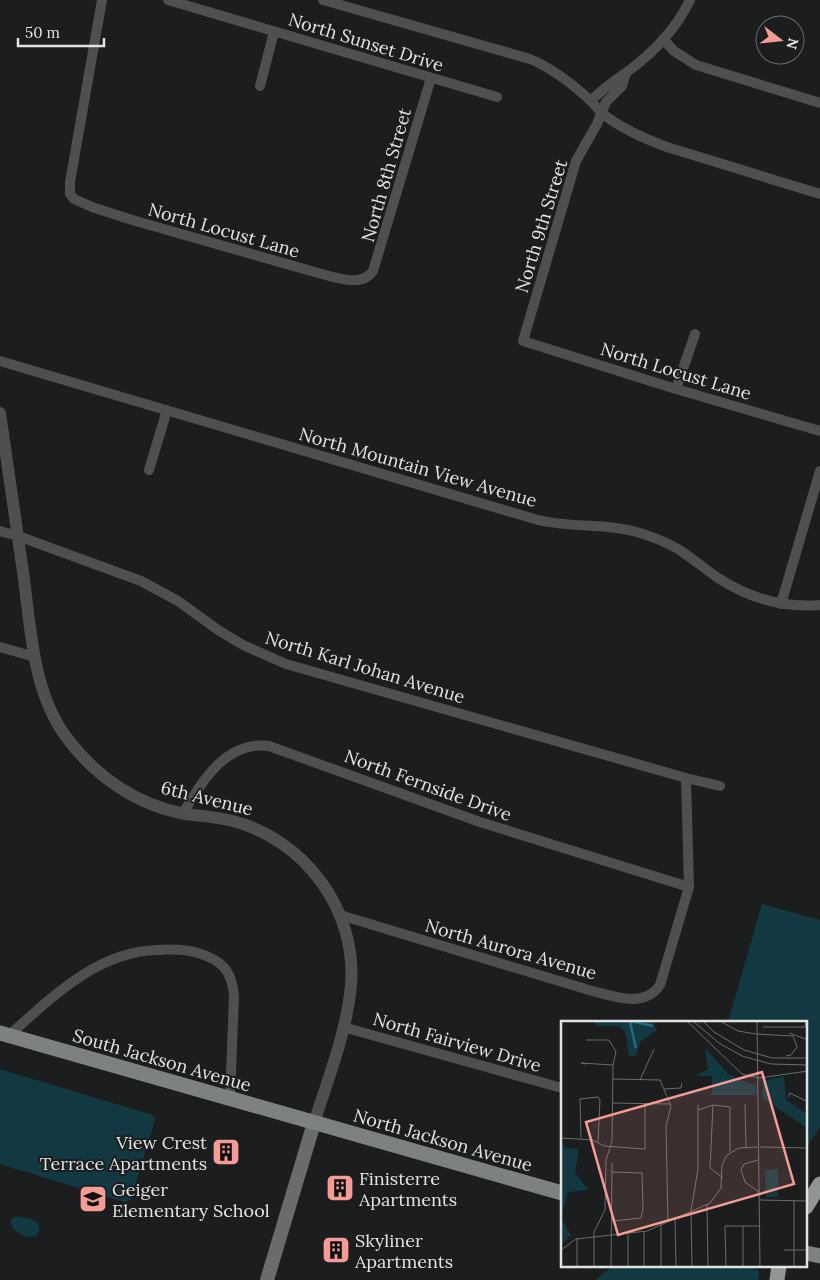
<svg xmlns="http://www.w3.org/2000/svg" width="820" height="1280" font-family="Lora,serif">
<rect width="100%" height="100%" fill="#1b1d1e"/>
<!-- green -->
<path fill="#123842" d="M762,904l58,16v207l-14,21v-126h-78z
M0,1069l153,46 2,5 -24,80 -7,2 -124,-38z
M17,1216c5,1 14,2 19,6 9,7 -1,23 -19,10 -5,-3 -6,-7 -6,-13z
M613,1266h135l11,5 -1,9h-163z"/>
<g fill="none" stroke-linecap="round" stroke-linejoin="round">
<!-- minor -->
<path stroke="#4e4f50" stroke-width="10" d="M102,0l-32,182v12l4,5 18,8 40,13 197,56c15,4 34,9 44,-5l58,-193
M168,0l329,97
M323,0l207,59c24,10 44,26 63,44 3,3 6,8 10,11 19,15 42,25 64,33l153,47
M663,39l11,12 22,14 124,38
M626,73l-4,13 -16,16 -9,22 -21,37 -53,180 153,48 144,42
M260,86l14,-54
M591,101c11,-12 23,-20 36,-29 26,-19 49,-43 63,-72
M0,361l538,159c34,8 69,3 102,13 13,4 26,9 38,16 14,9 27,20 40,29 31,20 66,30 102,27
M676,389l19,-55
M149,470l18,-60
M0,531l18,5 123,45 37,20 40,29 25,15 43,19 400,114 34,8
M781,604l39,-133
M0,647l35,10
M183,813c19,-31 43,-73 86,-67l211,76 209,65
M340,915l249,75c23,6 55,19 71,-5l29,-98 -3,-109
M343,1027l219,61
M8,1036c44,-38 87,-84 149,-86 14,-1 28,-1 41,3 24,7 34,18 36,43l-4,103"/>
<!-- tertiary -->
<path stroke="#4e4f50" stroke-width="12" d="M0,413c8,53 15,106 23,159 8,56 9,120 44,166 29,39 70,67 118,76 16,2 32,3 48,7 72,19 124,89 118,164 -4,46 -23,94 -37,138"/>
<!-- secondary -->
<path stroke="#696b6c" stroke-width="14" d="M267,1280l47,-157"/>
<!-- primary -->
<path stroke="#7e8182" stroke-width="15" d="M0,1033l562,160
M806,1253l14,3"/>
<!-- motorway -->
<path stroke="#929596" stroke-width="15" d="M806,1207l14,-23
M777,1280l2,-14"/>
</g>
<!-- icons -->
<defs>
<symbol id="building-square" viewBox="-11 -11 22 22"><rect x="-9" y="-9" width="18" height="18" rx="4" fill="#f59c96" stroke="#1b1d1e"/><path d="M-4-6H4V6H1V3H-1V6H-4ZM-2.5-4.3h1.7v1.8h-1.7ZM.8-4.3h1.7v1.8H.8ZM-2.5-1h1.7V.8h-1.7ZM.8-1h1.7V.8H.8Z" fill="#111"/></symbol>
<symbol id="school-square" viewBox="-11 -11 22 22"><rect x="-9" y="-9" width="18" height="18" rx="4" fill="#f59c96" stroke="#1b1d1e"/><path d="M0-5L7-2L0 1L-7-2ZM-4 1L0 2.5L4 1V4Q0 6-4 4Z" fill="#111"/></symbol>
</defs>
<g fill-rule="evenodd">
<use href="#building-square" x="210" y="1136" width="32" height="32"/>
<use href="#building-square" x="324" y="1172" width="32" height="32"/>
<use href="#school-square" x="77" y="1183" width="32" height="32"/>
<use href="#building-square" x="320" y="1234" width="32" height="32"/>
</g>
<g text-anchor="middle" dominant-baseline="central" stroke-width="4" stroke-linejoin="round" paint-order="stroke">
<!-- street labels -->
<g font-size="18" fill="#e2e4e4" stroke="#1b1d1e">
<text transform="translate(366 42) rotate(17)">North Sunset Drive</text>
<text transform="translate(386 175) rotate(-74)">North 8th Street</text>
<text transform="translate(541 226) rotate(-73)">North 9th Street</text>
<text transform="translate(224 230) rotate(16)">North Locust Lane</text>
<text transform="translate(676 371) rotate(17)">North Locust Lane</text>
<text transform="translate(418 467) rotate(16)">North Mountain View Avenue</text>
<text transform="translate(365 667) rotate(17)">North Karl Johan Avenue</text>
<text transform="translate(428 785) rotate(20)">North Fernside Drive</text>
<text transform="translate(207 798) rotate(14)">6th Avenue</text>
<text transform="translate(511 949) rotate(16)">North Aurora Avenue</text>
<text transform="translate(457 1042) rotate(16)">North Fairview Drive</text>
<text transform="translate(162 1060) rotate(16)">South Jackson Avenue</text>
<text transform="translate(443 1140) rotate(16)">North Jackson Avenue</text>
</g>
<!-- poi labels -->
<g font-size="18" fill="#e2e4e4" stroke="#1b1d1e" text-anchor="start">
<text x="207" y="1142" text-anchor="end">View Crest<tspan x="207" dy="21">Terrace Apartments</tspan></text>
<text x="359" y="1178">Finisterre<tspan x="359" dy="21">Apartments</tspan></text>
<text x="112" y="1189">Geiger<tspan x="112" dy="21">Elementary School</tspan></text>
<text x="355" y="1240">Skyliner<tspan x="355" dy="21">Apartments</tspan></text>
</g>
</g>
<!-- overview -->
<g transform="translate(561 1021)">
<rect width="246" height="246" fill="#1b1d1e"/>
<path d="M32,0h59l5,9 -17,12 -4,14h-7l-4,-25 -7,-5h-21zM144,27l23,26 28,12 1,9h-45v-19h-17l13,-7zM223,55l2,24 21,14v14l-44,-30v-17zM0,121l5,6 13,1 -4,24 14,17 -21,2 -7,26 10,17 -10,9zM217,148v28h-12l-1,-27z" fill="#123842"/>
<path fill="none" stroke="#20697b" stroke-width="2.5" d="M68,0l24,5M69,1l6,26"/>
<path fill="none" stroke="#6b6d6d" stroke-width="1" d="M126,0l55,53 17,4 49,-7M132,0l26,22 23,13 29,8 37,1M142,0l11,11 30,18 28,8h36M159,0l18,10 18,3M196,0l3,246M202,6h42l1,-6M228,12l19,7M196,13l36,2 4,11 -6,8 -5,1M25,19h23l7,12 -3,13 -1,76 -6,19 -1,50 -11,22v35M25,43l-5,-1 32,2M52,58l47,1M79,59l14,-31M99,59l11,26 -5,20 2,96M103,68l17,-1 1,-5M227,76l2,-4 18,9M52,82l57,1M184,83l1,43M152,84l-3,63 13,10M137,89l15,-5 17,2v45M0,117l32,2 11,6M20,117l-1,-39 18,-2 2,3 -2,42M43,125l41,3v-45M199,126l48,1M197,139l-14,4 -3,6 4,12 14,10M199,179l48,1M233,180v66M146,183l1,63M114,197l1,49M51,200l29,-3 2,-10 -1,-35 -30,-1M16,217v29M0,229l15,-11 71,-8 63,-28 11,-15 1,-23 5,-10 12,-7 19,-1M223,229h24M50,246l1,-104M67,246v-33M83,246v-35M100,246v-42M131,246l-1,-56 7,-42v-64M165,246l-1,-41h35M182,246v-41"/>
<path fill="#f59c96" fill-opacity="0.15" stroke="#f59c96" stroke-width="2.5" d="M201,51l32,112 -176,51 -32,-113z"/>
<rect width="246" height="246" fill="none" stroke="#e2e4e4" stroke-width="2.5"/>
</g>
<!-- north arrow -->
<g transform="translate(780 40) rotate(106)"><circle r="24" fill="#1b1d1e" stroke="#6b6d6d"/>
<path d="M0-4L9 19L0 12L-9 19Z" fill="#f59c96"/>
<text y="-8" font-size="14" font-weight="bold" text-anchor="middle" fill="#e2e4e4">N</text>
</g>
<!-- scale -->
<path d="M18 38v8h86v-8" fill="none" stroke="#e2e4e4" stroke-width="2.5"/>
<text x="25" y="38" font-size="15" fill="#e2e4e4" stroke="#1b1d1e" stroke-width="4" paint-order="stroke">50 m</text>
</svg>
